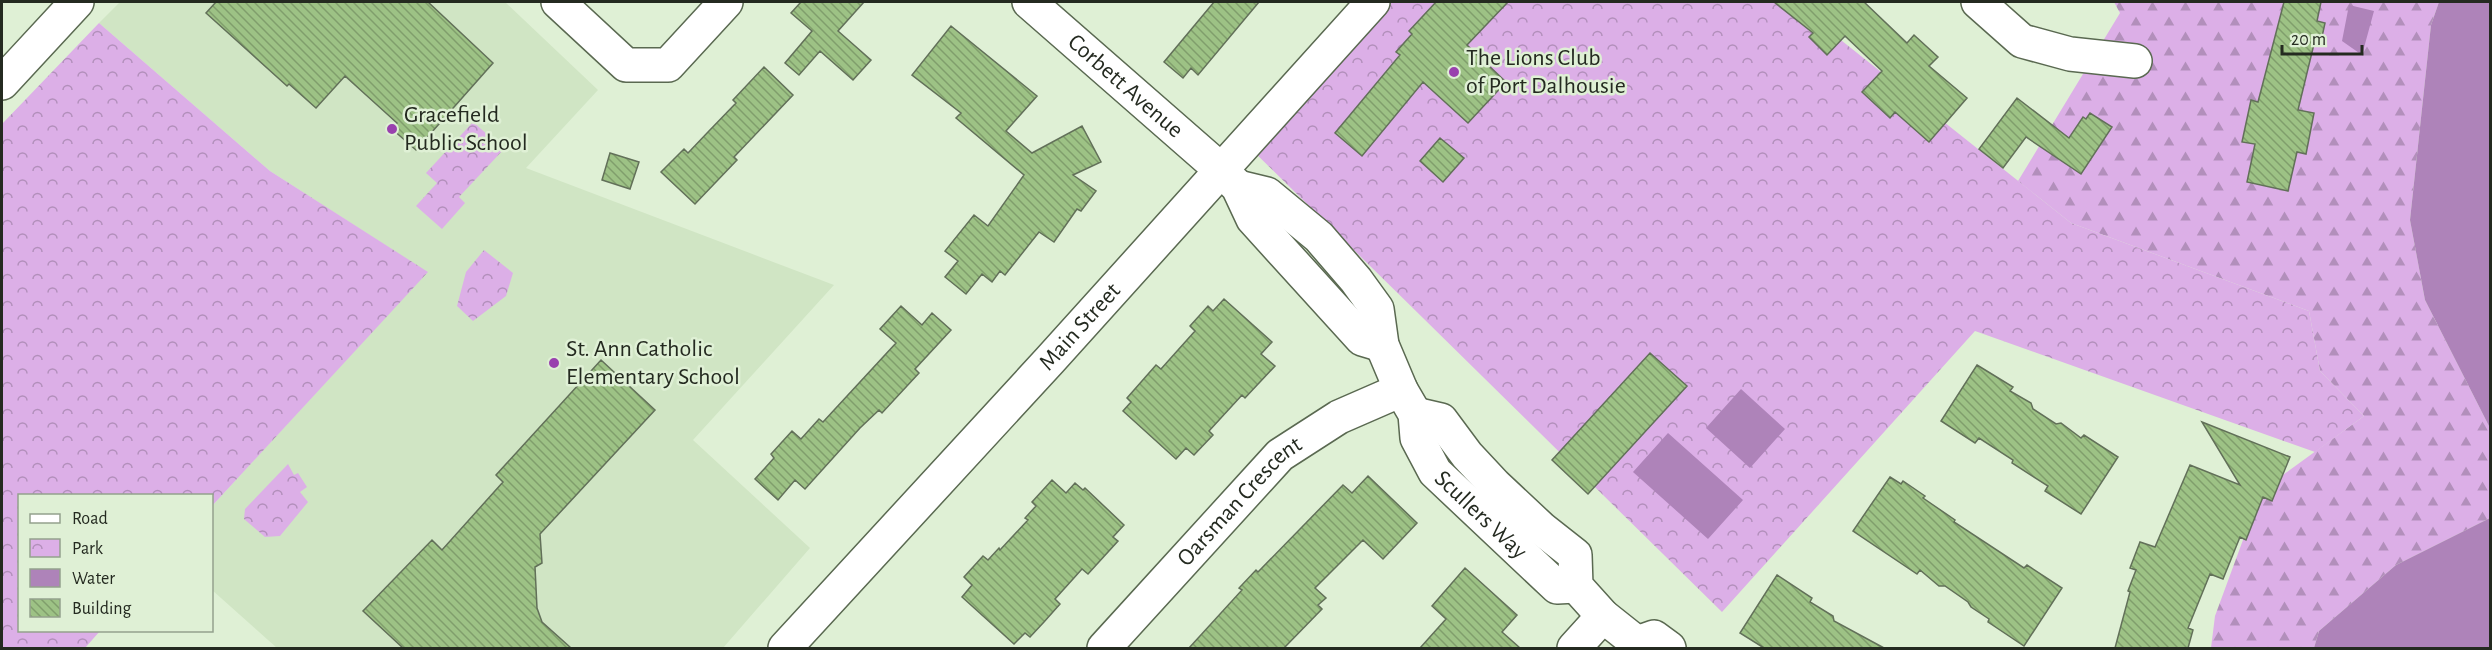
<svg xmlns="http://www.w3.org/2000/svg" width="2492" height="650" font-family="'Alegreya Sans',sans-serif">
<defs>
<pattern id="forest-firs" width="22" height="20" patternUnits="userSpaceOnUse" patternTransform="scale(1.5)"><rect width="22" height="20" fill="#dcafe7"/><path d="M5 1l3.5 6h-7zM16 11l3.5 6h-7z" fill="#b28fbb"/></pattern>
<pattern id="park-crowns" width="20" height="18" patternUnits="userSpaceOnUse" patternTransform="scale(1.5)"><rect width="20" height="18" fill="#dcafe7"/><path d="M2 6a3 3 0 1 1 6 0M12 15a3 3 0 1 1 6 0" fill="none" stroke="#b28fbb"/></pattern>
<pattern id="building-back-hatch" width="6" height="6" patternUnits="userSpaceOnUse" patternTransform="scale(1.5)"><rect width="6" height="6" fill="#9dc285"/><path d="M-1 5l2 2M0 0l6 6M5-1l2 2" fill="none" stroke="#809e6c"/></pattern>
</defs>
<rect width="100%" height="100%" fill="#dff0d5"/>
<!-- built -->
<path fill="#d0e5c4" d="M120,2h385l93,88 -72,78 308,117 -141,155 117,108 -87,100h-446l-65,-58v-84l215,-234 -157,-101 -171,-148z"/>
<!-- forest -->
<path fill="url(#forest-firs)" d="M2114,2h325l-8,23 -21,195 15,80 65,128v90l-94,47 -77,66 -5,17h-103l4,-32 46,-125 103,-75 -44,-45 -11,-60 -238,-88 -53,-42 102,-168z"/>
<!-- park -->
<path fill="url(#park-crowns)" d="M1372,2h421l278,221 238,88 11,60 44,45 -49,36 -340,-121 -253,281 -477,-469z
M99,23l171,148 158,101 -216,234v-10h-192v134l80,1 -15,17h-83v-524z
M473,122l31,27 -45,48 6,6 -23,26 -26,-23 21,-23 -11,-10z
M484,250l29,23 -7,23 -33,25 -16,-15 9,-34z
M288,464l6,11 4,-2 9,14 -7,5 8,10 -28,34 -15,1 -21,-18 1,-10z"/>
<!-- water -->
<path fill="#ae83b9" d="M2439,2h51v426l-65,-128 -15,-80 21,-195z
M2349,5l25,6 -12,44 -20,-14z
M1741,389l44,40 -35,39 -44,-40z
M1668,433l75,67 -35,39 -75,-67z
M2490,518v130h-176l5,-17 77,-66z"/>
<!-- building -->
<path fill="url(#building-back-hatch)" stroke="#627059" stroke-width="1.5" d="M216,2h212l65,61 -77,87 -24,-21 5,-6 -52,-47 -29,32 -27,-24 -2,2 -81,-73z
M801,2h63l-26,29 33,29 -18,20 -33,-29 -21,24 -14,-12 27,-32 -21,-18z
M1214,2h45l-61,73 -7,-7 -8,10 -19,-16z
M1436,2h72l-41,43 39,37 -38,41 -45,-41 -61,74 -27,-23 65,-78 -4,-3 16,-18 -3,-3z
M1774,2h90l43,41 7,-8 24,22 -9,9 38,32 -38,44 -34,-30 -5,6 -28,-26 20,-21 -37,-35 -18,19 -18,-18 4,-4z
M2284,2h37l-4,19 8,2 -5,23 -6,-2 -16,66 16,3 -8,41 -9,-2 -9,39 -41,-9 8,-38 -13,-2 9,-42 7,2z
M951,26l86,70 -31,35 26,22 50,-27 19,36 -28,13 23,16 -15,20 -4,-2 -23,33 -15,-10 -34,43 -5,-4 -8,11 -10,-8 -16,20 -21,-17 13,-16 -13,-10 29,-36 14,11 36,-51 -68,-57 5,-5 -49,-38z
M764,67l29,28 -59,62 3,3 -42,44 -34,-32 23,-23 4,4 20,-21 28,-29 -3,-3z
M2017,98l52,40 14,-21 3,2 4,-6 22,14 -31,47 -55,-37 -23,31 -24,-19z
M1440,138l24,20 -21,24 -23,-21z
M610,153l29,9 -9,27 -28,-9z
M1224,299l48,43 -11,12 14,12 -30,32 -3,-3 -33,36 4,4 -19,20 -8,-7 -10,11 -53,-48 8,-9 -4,-4 29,-33 5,4 34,-38 -5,-5 18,-20 5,5z
M901,306l21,19 10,-12 19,17 -36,39 4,4 -37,40 -3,-3 -19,18 -55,61 -10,-9 -17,20 -23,-21 19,-21 -3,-4 21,-23 9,8 18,-20 4,3 73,-79 -16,-14z
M1650,353l37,33 -99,108 -36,-34z
M601,360l54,50 -115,124 2,29 -7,4 2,41 5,14 29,26h-168l-40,-37 69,-71 10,10 61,-68 -7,-7z
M1977,365l36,22 -3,4 21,12 2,6 23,15 5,-1 20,15 3,-3 34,22 -37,57 -36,-23 3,-5 -36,-23 1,-3 -34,-22 -4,5 -34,-22z
M2202,422l88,35 -18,44 -9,-4 -17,43 -6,-3 -17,42 -13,-5 -22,54 5,2 -5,18h-73l15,-56 -2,-1 8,-21 -6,-2 10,-26 15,5 35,-82 50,20z
M1368,476l49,47 -34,36 -20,-19 -48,48 11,10 -8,7 4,4 -38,39h-95l53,-58 -3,-2 17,-18 2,2 85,-87 9,8z
M1890,477l11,7 2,-3 22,15 -2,2 32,22 -1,2 70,46 3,-3 35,23 -38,58 -36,-24 1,-3 -18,-12 -3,-5 -23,-16h-6l-19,-16 -3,4 -64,-43z
M1052,480l14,13 9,-10 8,7 2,-2 39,37 -11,12 5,4 -30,33 -6,-5 -27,30 5,5 -16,18 -14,15 -5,-4 -11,11 -52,-47 10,-12 -8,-8 19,-21 5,4 11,-12 1,2 28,-30 -3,-2 11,-12 -4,-4z
M1465,568l52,47 -15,17 18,16h-100l26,-29 -14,-13z
M1777,575l35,23 -2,4 23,14 1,5 50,27h-120l-24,-15z"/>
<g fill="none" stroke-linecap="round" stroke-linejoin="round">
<defs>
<g id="minor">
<path d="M558,2l68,63h42l58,-63"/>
<path id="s1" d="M1029,2l191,167 18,18 15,32 109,120 20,6"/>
<path d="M1978,2l44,39 48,13 65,7"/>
<path d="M2,83l75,-81"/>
<path id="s2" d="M1238,187l29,7 52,43 37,43 21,29 5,36 19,45 14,24 2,24 18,34 122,115 19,-1"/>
<path d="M1415,414l26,6 26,35 28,30 47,44 33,26 1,31 27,30 34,27 2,5"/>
<path d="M1637,643l17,-6 15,11"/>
<path id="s3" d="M1104,648l176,-193 59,-38 62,-27"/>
<path d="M1574,648l29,-32"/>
</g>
<g id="major">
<path id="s4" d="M785,648l265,-288 323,-358"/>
</g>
</defs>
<!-- minor casing -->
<use href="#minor" stroke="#5a6951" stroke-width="36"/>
<!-- major casing -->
<use href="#major" stroke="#5a6951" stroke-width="36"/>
<!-- minor -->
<use href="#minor" stroke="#fff" stroke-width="33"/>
<!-- major -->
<use href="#major" stroke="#fff" stroke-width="33"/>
</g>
<!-- markers -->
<g fill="#9941ae" stroke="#dff0d5" stroke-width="2">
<circle cx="1454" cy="72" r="6"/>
<circle cx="392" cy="129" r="6"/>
<circle cx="554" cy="363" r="6"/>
</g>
<g text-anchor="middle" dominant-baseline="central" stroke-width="5" stroke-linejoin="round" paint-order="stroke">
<!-- poi labels -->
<g font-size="24" fill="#242a20" stroke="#dff0d5" text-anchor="start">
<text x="1466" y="58">The Lions Club<tspan x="1466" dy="28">of Port Dalhousie</tspan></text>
<text x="404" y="115">Gracefield<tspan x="404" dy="28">Public School</tspan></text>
<text x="566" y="349">St. Ann Catholic<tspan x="566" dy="28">Elementary School</tspan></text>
</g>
<!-- street labels -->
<g font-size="24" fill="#242a20" stroke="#dff0d5">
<text stroke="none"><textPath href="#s1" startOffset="128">Corbett Avenue</textPath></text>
<text stroke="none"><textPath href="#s4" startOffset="436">Main Street</textPath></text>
<text stroke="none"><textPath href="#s3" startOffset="200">Oarsman Crescent</textPath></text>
<text stroke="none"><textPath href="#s2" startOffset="428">Scullers Way</textPath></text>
</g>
</g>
<!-- border -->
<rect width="2492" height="650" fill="none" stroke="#242a20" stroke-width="6"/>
<!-- legend -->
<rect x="18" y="494" width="195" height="138" fill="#dff0d5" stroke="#94a18d" stroke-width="1.5"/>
<rect x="30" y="514" width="30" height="9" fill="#ffffff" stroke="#94a18d" stroke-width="1.5"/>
<text x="72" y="524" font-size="18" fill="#242a20">Road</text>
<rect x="30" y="539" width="30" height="18" fill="url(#park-crowns)" stroke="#94a18d" stroke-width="1.5"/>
<text x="72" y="554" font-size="18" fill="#242a20">Park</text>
<rect x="30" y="569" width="30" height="18" fill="#ae83b9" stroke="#94a18d" stroke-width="1.5"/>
<text x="72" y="584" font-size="18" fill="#242a20">Water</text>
<rect x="30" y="599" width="30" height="18" fill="url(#building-back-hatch)" stroke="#94a18d" stroke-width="1.5"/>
<text x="72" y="614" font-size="18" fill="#242a20">Building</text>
<!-- scale -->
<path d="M2282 45v9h80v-9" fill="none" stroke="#242a20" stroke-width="3"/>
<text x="2291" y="45" font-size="18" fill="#242a20" stroke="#dff0d5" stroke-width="4.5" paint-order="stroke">20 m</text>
</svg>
